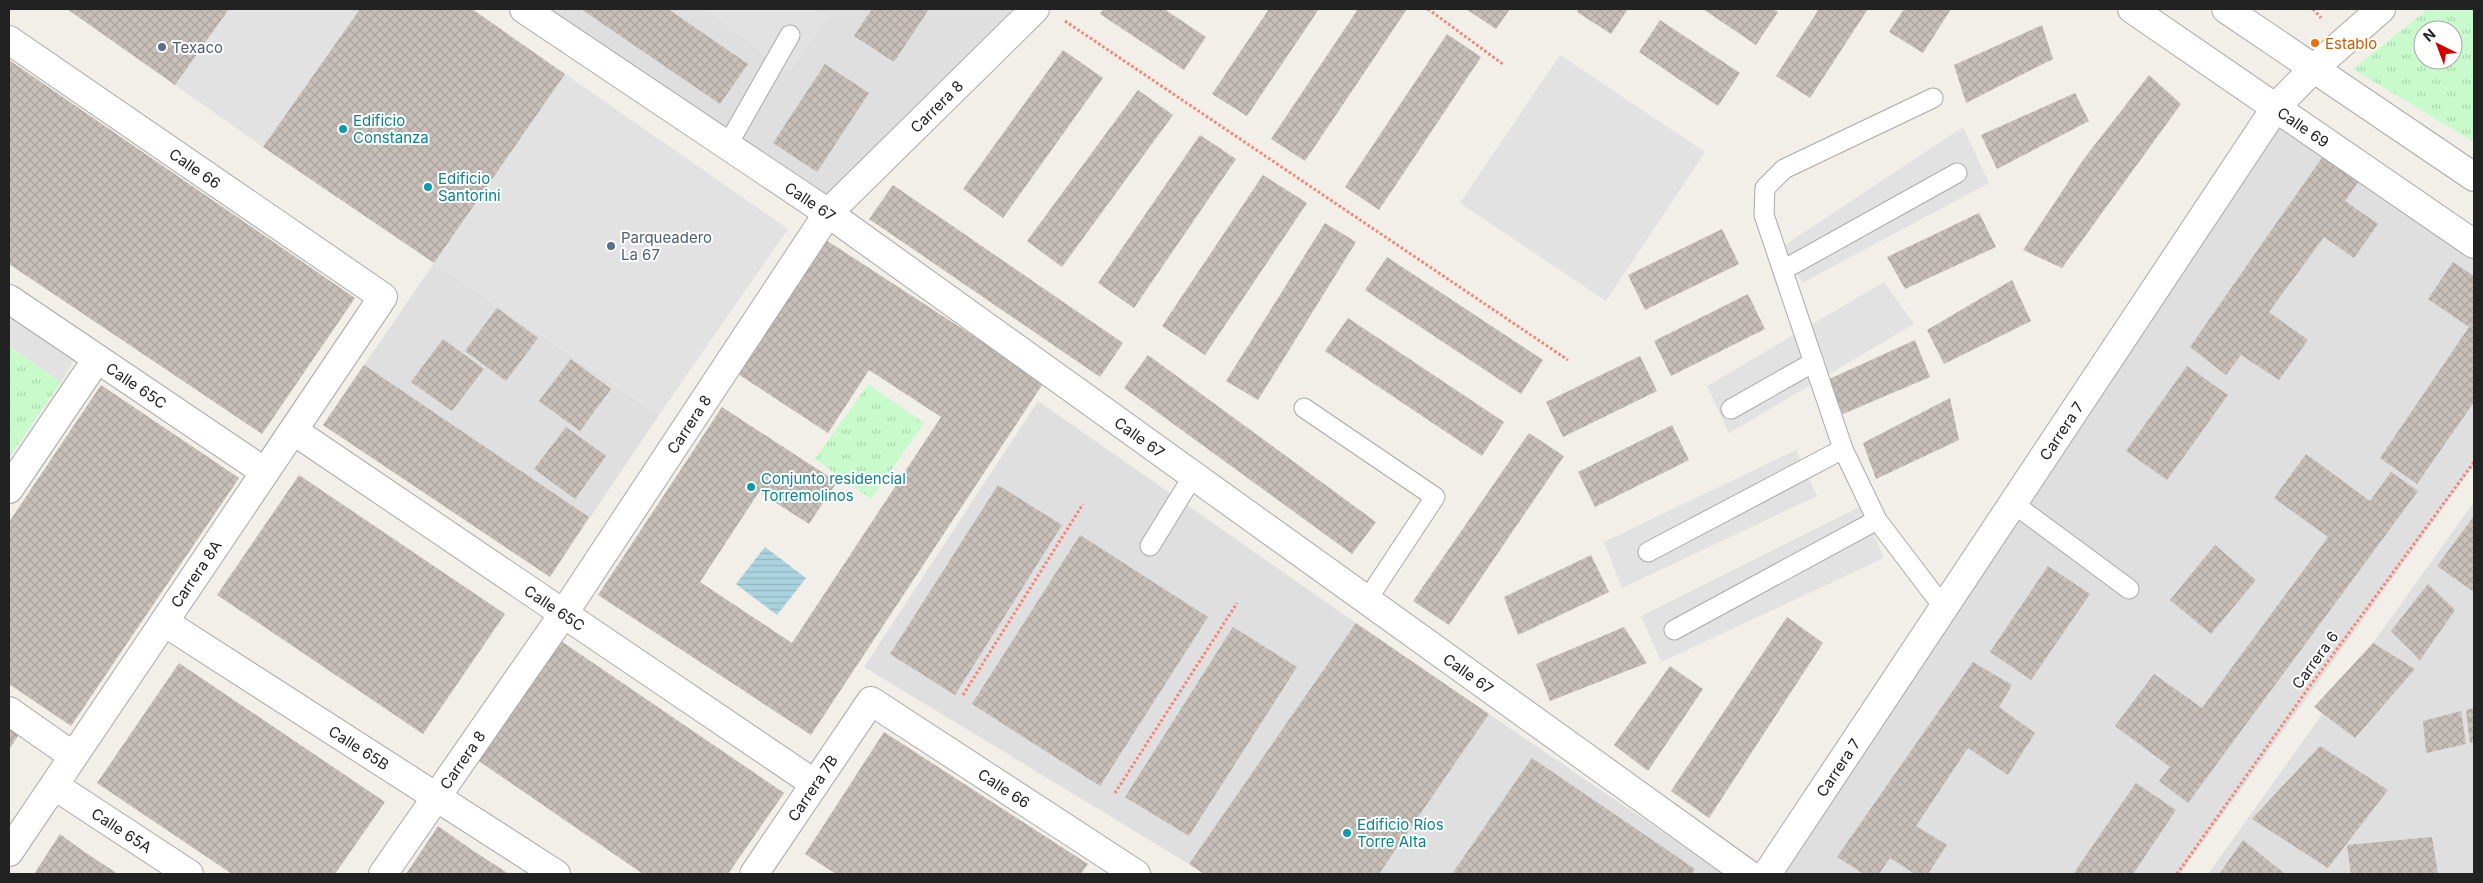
<svg xmlns="http://www.w3.org/2000/svg" width="2483" height="883" font-family="Inter,sans-serif">
<defs>
<pattern id="park-tufts" width="24" height="20" patternUnits="userSpaceOnUse" patternTransform="scale(1.25)"><rect width="24" height="20" fill="#c8facc"/><path d="M3 7l-1-3M5 7V3M7 7l1-3M15 17l-1-3M17 17v-4M19 17l1-3" fill="none" stroke="#acd6af"/></pattern>
<pattern id="water-rules" width="6" height="5" patternUnits="userSpaceOnUse" patternTransform="scale(1.25)"><rect width="6" height="5" fill="#aad3df"/><path d="M0 2.5h6" fill="none" stroke="#92b5bf"/></pattern>
<pattern id="building-cross-hatch" width="8" height="8" patternUnits="userSpaceOnUse" patternTransform="scale(1.25)"><rect width="8" height="8" fill="#c7bfb8"/><path d="M0 0l8 8M0 8l8-8" fill="none" stroke="#aba49e"/></pattern>
</defs>
<rect width="100%" height="100%" fill="#f2efe9"/>
<!-- residential -->
<path fill="#e0dfdf" d="M524,9h511l-207,204z
M2276,107l198,137v221l-294,409h-413z
M434,263l225,152 -109,162 -227,-152z
M1038,401l318,222 -167,241 -325,-197z
M2474,502v372h-266l165,-231z
M1489,714l231,157 -2,3h-339z"/>
<!-- park -->
<path fill="url(#park-tufts)" fill-rule="evenodd" d="M2428,9h46v133l-121,-73zM2423,30h30v30h-30z
M9,346l52,36 -52,76z
M868,384l56,39 -53,76 -56,-40z"/>
<!-- parking -->
<path fill="#e2e2e2" d="M229,9h132l-98,138 -88,-62z
M703,9h113l12,9 -39,54z
M1560,55l145,97 -99,149 -146,-98z
M565,74l223,155 -129,186 -225,-152z
M1963,127l26,56 -187,100 -19,-37z
M1884,282l30,42 -185,109 -22,-47z
M9,299l73,49 -21,34 -52,-36z
M1796,450l21,46 -195,92 -18,-46z
M1861,506l23,52 -223,104 -20,-46z"/>
<!-- water -->
<path fill="url(#water-rules)" d="M765,547l41,31 -29,37 -41,-31z"/>
<!-- building -->
<path fill="url(#building-cross-hatch)" d="M67,9h162l-54,76z
M360,9h112l93,65 -131,189 -171,-116z
M581,9h87l80,55 -28,40z
M872,9h57l-35,53 -40,-26z
M1103,9h61l42,28 -22,33 -84,-56z
M1269,9h50l-72,107 -35,-22z
M1358,9h49l-102,152 -34,-22z
M1466,9h44l-14,20z
M1579,9h49l-17,25 -34,-22z
M1703,9h70l5,3 -22,33z
M1819,9h49l-58,89 -34,-22z
M1904,9h47l-28,44 -34,-21z
M1660,20l80,53 -22,33 -79,-54z
M2042,25l11,34 -87,44 -12,-38z
M1447,34l34,23 -102,153 -34,-23z
M1063,50l40,28 -100,140 -40,-29z
M9,60l346,238 -93,136 -253,-170z
M825,64l44,29 -52,79 -44,-29z
M2149,75l32,29 -119,164 -39,-18 60,-90z
M1138,90l35,25 -111,152 -35,-26z
M2075,93l14,28 -92,48 -16,-34z
M1200,135l36,24 -102,149 -36,-25z
M2326,152l35,26 -16,23 33,23 -24,34 -30,-21 -55,75 39,28 -29,40 -38,-25 -15,20 -36,-28z
M1263,175l44,28 -102,152 -43,-29z
M893,185l230,158 -23,34 -231,-158z
M1979,213l17,34 -91,42 -18,-32z
M1325,223l31,19 -98,158 -32,-19z
M1722,229l17,35 -94,46 -17,-35z
M826,240l218,142 -233,353 -213,-140 124,-188 115,75 -28,42 -50,-32 -59,90 92,61 149,-226 -72,-47 -41,63 -90,-59z
M1387,257l156,103 -22,34 -156,-104z
M2453,262l21,14v126l-57,82 -37,-26 89,-131 -41,-28z
M2012,280l19,41 -87,43 -17,-34z
M1748,294l17,35 -94,47 -17,-35z
M497,308l41,30 -32,43 -41,-30z
M1348,318l156,104 -22,34 -157,-105z
M443,339l41,30 -32,42 -41,-29z
M1915,340l15,37 -87,37 -16,-34z
M1148,355l228,167 -24,32 -228,-166z
M1640,356l17,35 -94,46 -17,-35z
M571,359l40,30 -31,42 -41,-30z
M364,365l225,152 -39,60 -227,-152z
M2187,366l41,29 -61,85 -41,-29z
M101,385l138,93 -168,248 -62,-42v-162z
M1950,398l9,42 -83,39 -13,-36z
M1672,425l17,35 -94,47 -17,-35z
M566,427l40,29 -31,43 -41,-30z
M1529,433l35,23 -115,169 -36,-24z
M2306,454l64,47 21,-29 27,19 -230,312 -29,-22 11,-14 -55,-41 39,-52 48,34 126,-171 -54,-39z
M299,475l206,139 -82,120 -206,-139z
M998,485l64,40 -107,170 -65,-41z
M2474,516v76l-37,-26z
M1080,535l128,82 -108,169 -128,-82z
M2215,545l41,35 -45,54 -41,-34z
M1591,555l18,37 -91,43 -14,-38z
M2048,566l42,28 -59,86 -41,-28z
M2428,584l27,26 -35,50 -29,-29z
M1787,617l36,26 -114,175 -38,-27z
M1356,623l133,91 -110,160h-175l-15,-10z
M1233,627l64,40 -108,169 -64,-39z
M1624,627l23,36 -97,38 -14,-37z
M558,639l226,154 -56,81h-85l-167,-115z
M2373,643l42,26 -60,69 -41,-31z
M1973,662l39,23 -13,22 36,26 -27,42 -40,-27 -52,78 31,19 -19,29h-13l-25,-16 -11,16h-15l-27,-17z
M179,663l206,139 -50,72h-103l-135,-91z
M1670,666l33,23 -55,82 -34,-26z
M2474,708v34l-4,1 -4,-33z
M2461,711l5,33 -40,9 -3,-32z
M9,722l12,9 -12,19z
M884,732l204,132 -7,10h-245l-31,-20z
M2320,746l68,44 -60,78 -76,-49z
M1532,758l163,111 -3,5h-240z
M2136,783l40,27 -43,64h-60z
M438,826l34,24 37,24h-103z
M60,834l23,17 35,23h-84z
M2432,837l6,37h-87l-4,-29z
M2243,840l42,34h-66z"/>
<g fill="none" stroke-linecap="round" stroke-linejoin="round">
<defs>
<path id="service" d="M1933,98l-149,71 -19,19 -1,27 79,234 34,71 67,88
M727,146l63,-111
M1783,270l174,-97
M1304,408l131,89 -68,103
M1731,409l83,-47
M2014,504l115,85
M1150,546l43,-70
M1648,552l195,-103
M1674,630l203,-110"/>
<g id="minor">
<path id="s1" d="M524,9l304,204 920,661"/>
<path id="s2" d="M9,40l374,257 -374,555"/>
<path id="s3" d="M9,299l256,173"/>
<path id="s4" d="M294,431l521,353"/>
<path d="M9,489l88,-130"/>
<path id="s5" d="M164,622l392,252"/>
<path d="M9,711l64,45"/>
<path id="s6" d="M55,786l134,88"/>
<path id="s7" d="M383,874l181,-261 264,-400 207,-204"/>
<path id="s8" d="M754,874l117,-173 265,173"/>
<path id="s9" d="M1767,874l509,-767 37,-38 68,-60"/>
</g>
<g id="tertiary">
<path id="s10" d="M2132,9l342,235"/>
<path d="M2226,9l248,168"/>
</g>
</defs>
<!-- service casing -->
<use href="#service" stroke="#a9a9a9" stroke-width="21"/>
<!-- minor casing -->
<use href="#minor" stroke="#a9a9a9" stroke-width="30"/>
<!-- tertiary casing -->
<use href="#tertiary" stroke="#a9a9a9" stroke-width="30"/>
<!-- path -->
<path stroke="#fa8072" stroke-width="3" stroke-dasharray="2.5 2.5" stroke-linecap="butt" d="M1428,9l76,56
M2313,9l8,9
M1065,21l503,339
M963,695l120,-191
M1115,793l122,-190
M2177,874l130,-184 167,-228"/>
<!-- service -->
<use href="#service" stroke="#fff" stroke-width="19"/>
<!-- minor -->
<use href="#minor" stroke="#fff" stroke-width="28"/>
<!-- tertiary -->
<use href="#tertiary" stroke="#fff" stroke-width="28"/>
</g>
<!-- markers -->
<circle fill="#e8710a" stroke="#fff" stroke-width="2" cx="2315" cy="43" r="5"/>
<g fill="#5c6f8a" stroke="#fff" stroke-width="2">
<circle cx="162" cy="47" r="5"/>
<circle cx="611" cy="246" r="5"/>
</g>
<g fill="#0f9aa8" stroke="#fff" stroke-width="2">
<circle cx="343" cy="129" r="5"/>
<circle cx="428" cy="187" r="5"/>
<circle cx="751" cy="487" r="5"/>
<circle cx="1347" cy="833" r="5"/>
</g>
<g text-anchor="middle" dominant-baseline="central" stroke-width="4" stroke-linejoin="round" paint-order="stroke">
<!-- food labels -->
<g font-size="15" fill="#c56008" stroke="#fff" text-anchor="start">
<text x="2325" y="43">Establo</text>
</g>
<!-- service labels -->
<g font-size="15" fill="#4e5e75" stroke="#fff" text-anchor="start">
<text x="172" y="47">Texaco</text>
<text x="621" y="237">Parqueadero<tspan x="621" dy="17">La 67</tspan></text>
</g>
<!-- street labels -->
<g font-size="15" fill="#222" stroke="#fff">
<text stroke="none"><textPath href="#s7" startOffset="949">Carrera 8</textPath></text>
<text stroke="none"><textPath href="#s10" startOffset="208">Calle 69</textPath></text>
<text stroke="none"><textPath href="#s2" startOffset="226">Calle 66</textPath></text>
<text stroke="none"><textPath href="#s1" startOffset="345">Calle 67</textPath></text>
<text stroke="none"><textPath href="#s3" startOffset="154">Calle 65C</textPath></text>
<text stroke="none"><textPath href="#s7" startOffset="544">Carrera 8</textPath></text>
<text stroke="none"><textPath href="#s9" startOffset="532">Carrera 7</textPath></text>
<text stroke="none"><textPath href="#s1" startOffset="750">Calle 67</textPath></text>
<text transform="translate(196 574) rotate(-56)">Carrera 8A</text>
<text stroke="none"><textPath href="#s4" startOffset="315">Calle 65C</textPath></text>
<text transform="translate(2315 660) rotate(-54)">Carrera 6</text>
<text stroke="none"><textPath href="#s1" startOffset="1155">Calle 67</textPath></text>
<text stroke="none"><textPath href="#s5" startOffset="232">Calle 65B</textPath></text>
<text stroke="none"><textPath href="#s7" startOffset="139">Carrera 8</textPath></text>
<text stroke="none"><textPath href="#s9" startOffset="128">Carrera 7</textPath></text>
<text stroke="none"><textPath href="#s8" startOffset="104">Carrera 7B</textPath></text>
<text stroke="none"><textPath href="#s8" startOffset="368">Calle 66</textPath></text>
<text stroke="none"><textPath href="#s6" startOffset="80">Calle 65A</textPath></text>
</g>
<!-- culture labels -->
<g font-size="15" fill="#0d838f" stroke="#fff" text-anchor="start">
<text x="353" y="120">Edificio<tspan x="353" dy="17">Constanza</tspan></text>
<text x="438" y="178">Edificio<tspan x="438" dy="17">Santorini</tspan></text>
<text x="761" y="478">Conjunto residencial<tspan x="761" dy="17">Torremolinos</tspan></text>
<text x="1357" y="824">Edificio Ríos<tspan x="1357" dy="17">Torre Alta</tspan></text>
</g>
</g>
<!-- border -->
<rect width="2483" height="883" fill="none" stroke="#222222" stroke-width="20"/>
<!-- north arrow -->
<g transform="translate(2438 45) rotate(318)"><circle r="24" fill="#ffffff" stroke="#a7a7a7"/>
<path d="M0-4L9 19L0 12L-9 19Z" fill="#d40000"/>
<text y="-8" font-size="14" font-weight="bold" text-anchor="middle" fill="#222222">N</text>
</g>
</svg>
